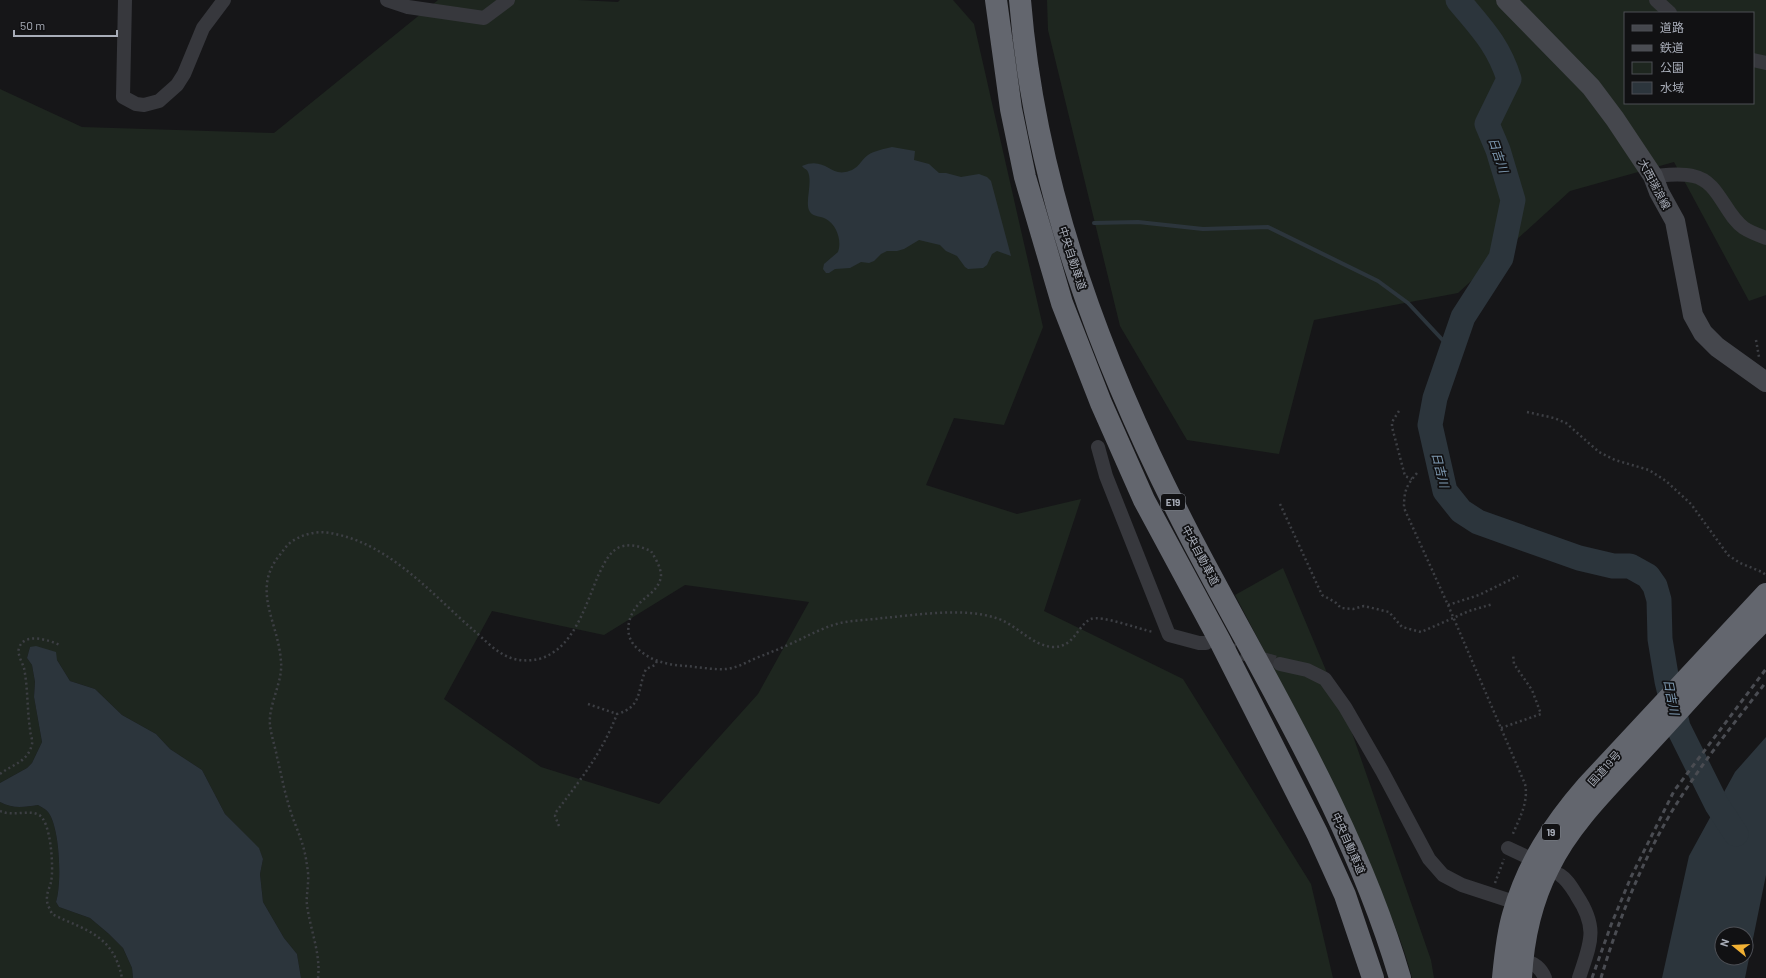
<svg xmlns="http://www.w3.org/2000/svg" width="1766" height="978" font-family="Barlow,'Noto Sans JP',sans-serif">
<rect width="100%" height="100%" fill="#161618"/>
<!-- green -->
<path fill="#1e261f" fill-rule="evenodd" d="M438,0h140l40,2 2,-2h333l21,24 69,303 -39,98 -50,-7 -28,67 91,29 64,-15 -37,112 139,68 128,205 22,94h-1032l-4,-24 -13,-16 -21,-36 -3,-28 3,-15 -4,-10 -34,-35 -23,-44 -32,-21 -14,-15 -34,-19 -27,-26 -25,-8 -13,-21 -27,-13 -3,11 5,7 3,17 -1,15 8,45 -10,21 -5,5 -27,15v-694l82,38 192,6zM685,585l124,17 -51,92 -99,110 -118,-37 -97,-68 48,-88 112,24z
M1047,0h719v295l-17,6 -75,-139 -104,29 -112,102 -144,27 -35,134 -92,-14 -67,-114 -72,-296zM1625,13h128v90h-128z
M1283,568l68,162 80,230 3,18h-22c-9,-37 -25,-70 -39,-105 -40,-96 -90,-186 -138,-278z
M0,802c12,7 25,5 38,3 3,2 8,4 10,7 12,15 14,72 8,90l3,5 31,11 19,16 14,14 9,20 1,10h-133z"/>
<!-- water -->
<path fill="#2c353c" fill-rule="evenodd" d="M892,147l23,4 -1,9 15,4 10,9h7l15,4 18,-3 8,3 4,4 20,75 -14,-5 -5,3 -5,11 -4,3 -15,1 -3,-2 -8,-11 -11,-5 -6,-6 -21,-5 -15,9 -7,2h-10l-6,3 -7,7 -5,2 -8,-1 -11,6 -15,1 -6,4h-3l-3,-4 1,-5 14,-12c4,-11 -1,-27 -12,-33 -5,-3 -13,-2 -16,-7 -6,-8 3,-29 -2,-40 -1,-3 -4,-3 -6,-6 24,-10 28,12 47,5 9,-2 12,-11 19,-16 6,-4 16,-6 24,-8z
M36,646l20,6 1,8 13,21 25,8 27,26 34,19 14,15 32,21 23,44 34,34 4,11 -3,15 3,28 21,36 13,16 4,24h-168l-1,-10 -9,-20 -14,-14 -19,-16 -31,-11 -3,-5c6,-18 4,-75 -8,-90 -2,-3 -7,-5 -10,-7 -13,2 -26,4 -38,-3v-19l27,-15 5,-5 10,-21 -8,-45 1,-15 -3,-17 -5,-7 3,-11z
M1766,737v138l-21,103h-83l27,-122 46,-84zM1722,934h24v24h-24z"/>
<g fill="none" stroke-linecap="round" stroke-linejoin="round">
<!-- stream -->
<path stroke="#2c353c" stroke-width="4" d="M1094,223l44,-1 65,7 65,-2 110,54 30,22 44,47"/>
<!-- river -->
<path stroke="#2c353c" stroke-width="25" d="M1458,0c23,28 40,44 51,79l-22,45 11,26 15,50 -12,58 -38,59 -28,81 -5,27 15,66 16,20 17,11 101,36 34,8h17l18,10 7,10 4,14 1,39 7,42 11,46 39,78 19,29"/>
<!-- street-tunnel -->
<path stroke="#333438" stroke-width="14" stroke-dasharray="14 7" stroke-linecap="butt" d="M1221,647l59,17"/>
<!-- path -->
<path stroke="#3d3f44" stroke-width="2.5" stroke-dasharray="2 3" stroke-linecap="butt" d="M1756,340l3,17
M1399,411l-7,11v5l13,49 7,3
M1527,412l27,6 12,5 33,29 16,8 34,10 17,11 25,23 37,51 12,8 22,9 4,3
M1417,473c-11,13 -13,18 -13,35l44,97 77,179c4,18 -6,35 -13,52
M1280,504l42,91 13,7 6,6 12,1 11,-3 25,6 13,15 19,5 48,-21 24,-7
M1448,605l31,-10 39,-19
M588,704l29,10
M1501,728l40,-14 -9,-24 -18,-26 -1,-10
M0,774c13,-10 28,-12 32,-30 1,-4 -2,-10 -2,-15 -3,-20 -2,-41 -6,-61 -2,-6 -7,-14 -5,-20 5,-16 30,-8 41,-3
M0,811c13,6 29,-2 39,4 12,6 15,54 12,67 -1,5 -4,10 -4,15 -1,6 3,12 5,17 34,17 61,20 70,64
M559,826l-4,-10 1,-4c25,-33 46,-59 61,-98 26,-7 20,-25 29,-45l9,-4 2,-4
M1495,883l9,-24
M318,978c3,-24 -8,-49 -11,-73 -1,-8 1,-15 1,-23 1,-7 -1,-16 -2,-23 -3,-19 -12,-35 -17,-53 -5,-16 -8,-33 -12,-49 -2,-11 -6,-22 -7,-32 -2,-20 13,-43 11,-63 -2,-39 -30,-71 -2,-106 4,-5 7,-10 12,-14 13,-9 29,-12 44,-8 55,11 96,59 136,94 12,10 25,25 40,30 9,3 19,3 28,1 35,-10 46,-53 59,-83 5,-10 11,-25 22,-29 11,-4 21,0 31,4 4,7 10,16 10,25 -2,15 -16,20 -24,30 -10,12 -13,31 0,42 13,13 31,17 49,18 13,1 27,4 40,3 10,-1 19,-6 28,-10 12,-5 23,-9 34,-14 18,-8 33,-17 52,-22 14,-3 29,-3 43,-5 35,-3 79,-11 113,0 20,6 35,27 56,29 23,1 25,-22 39,-28 11,-4 48,10 62,13"/>
<!-- street -->
<path stroke="#37383d" stroke-width="14" d="M125,0l-2,97 13,7 8,1 15,-4 18,-16 7,-11 19,-46 21,-28
M387,0l21,7 76,11 24,-18
M1656,0l14,13
M1753,60l13,3
M1653,176c14,-1 27,-3 40,0 26,5 31,38 51,52 6,4 14,7 22,10
M1098,447l8,29 63,159 30,8h7
M1280,664l27,6 18,9 20,28 37,64 47,88 14,16 19,10 55,18
M1508,848l17,8
M1560,875c8,5 12,13 17,21 22,33 13,48 2,82
M1522,960c11,2 19,8 23,18"/>
<!-- secondary -->
<path stroke="#45474d" stroke-width="20" d="M1506,0l85,87 24,32 38,57 6,16 16,29 18,94 10,18 14,14 49,35"/>
<!-- highway -->
<path stroke="#63666e" stroke-width="22" d="M996,0l15,109 14,68 37,126 39,100 43,97 76,141 97,192 28,62 28,83
M1020,0c15,190 84,370 171,538 75,144 163,283 209,440
M1503,978c2,-21 4,-43 10,-63 14,-50 40,-90 74,-129l179,-192
M1521,978c2,-39 10,-76 28,-111 21,-44 62,-83 94,-118 41,-44 80,-89 123,-131"/>
<!-- rail -->
<path stroke="#4a4c52" stroke-width="3" stroke-dasharray="5 4" stroke-linecap="butt" d="M1592,978l19,-53 20,-48 43,-86 92,-122
M1601,978c17,-58 45,-127 78,-178 26,-41 57,-79 87,-118"/>
</g>
<g text-anchor="middle" dominant-baseline="central" stroke-width="3.5" stroke-linejoin="round" paint-order="stroke">
<!-- shield labels -->
<g fill="#111113" stroke="#7b7e86" stroke-width="1">
<rect x="1161" y="494" width="24" height="16" rx="3"/>
<rect x="1542" y="824" width="18" height="16" rx="3"/>
</g>
<g font-size="10" font-weight="bold" fill="#a8adb8">
<text x="1173" y="502">E19</text>
<text x="1551" y="832">19</text>
</g>
<!-- street labels -->
<g font-size="11" fill="#a8adb8" stroke="#111113">
<text transform="translate(1655 184) rotate(62)">大西瑞浪線</text>
<text transform="translate(1073 258) rotate(72)">中央自動車道</text>
<text transform="translate(1201 555) rotate(62)">中央自動車道</text>
<text transform="translate(1604 768) rotate(-48)">国道19号</text>
<text transform="translate(1349 843) rotate(66)">中央自動車道</text>
</g>
<!-- water labels -->
<g font-size="12" font-style="italic" fill="#7f9bb3" stroke="#111113">
<text transform="translate(1499 155) rotate(71)">日吉川</text>
<text transform="translate(1441 470) rotate(76)">日吉川</text>
<text transform="translate(1672 697) rotate(79)">日吉川</text>
</g>
</g>
<!-- legend -->
<rect x="1624" y="12" width="130" height="92" fill="#111113" stroke="#4d4f55"/>
<rect x="1632" y="25" width="20" height="6" fill="#45474d" stroke="#4d4f55"/>
<text x="1660" y="32" font-size="12" fill="#a8adb8">道路</text>
<rect x="1632" y="45" width="20" height="6" fill="#4a4c52" stroke="#4d4f55"/>
<text x="1660" y="52" font-size="12" fill="#a8adb8">鉄道</text>
<rect x="1632" y="62" width="20" height="12" fill="#1e261f" stroke="#4d4f55"/>
<text x="1660" y="72" font-size="12" fill="#a8adb8">公園</text>
<rect x="1632" y="82" width="20" height="12" fill="#2c353c" stroke="#4d4f55"/>
<text x="1660" y="92" font-size="12" fill="#a8adb8">水域</text>
<!-- north arrow -->
<g transform="translate(1734 946) rotate(288)"><circle r="19" fill="#111113" stroke="#4d4f55"/>
<path d="M0-3L7 15L0 10L-7 15Z" fill="#f2b134"/>
<text y="-6" font-size="11" font-weight="bold" text-anchor="middle" fill="#a8adb8">N</text>
</g>
<!-- scale -->
<path d="M14 30v6h103v-6" fill="none" stroke="#a8adb8" stroke-width="2"/>
<text x="20" y="30" font-size="12" fill="#a8adb8" stroke="#111113" stroke-width="3" paint-order="stroke">50 m</text>
</svg>
